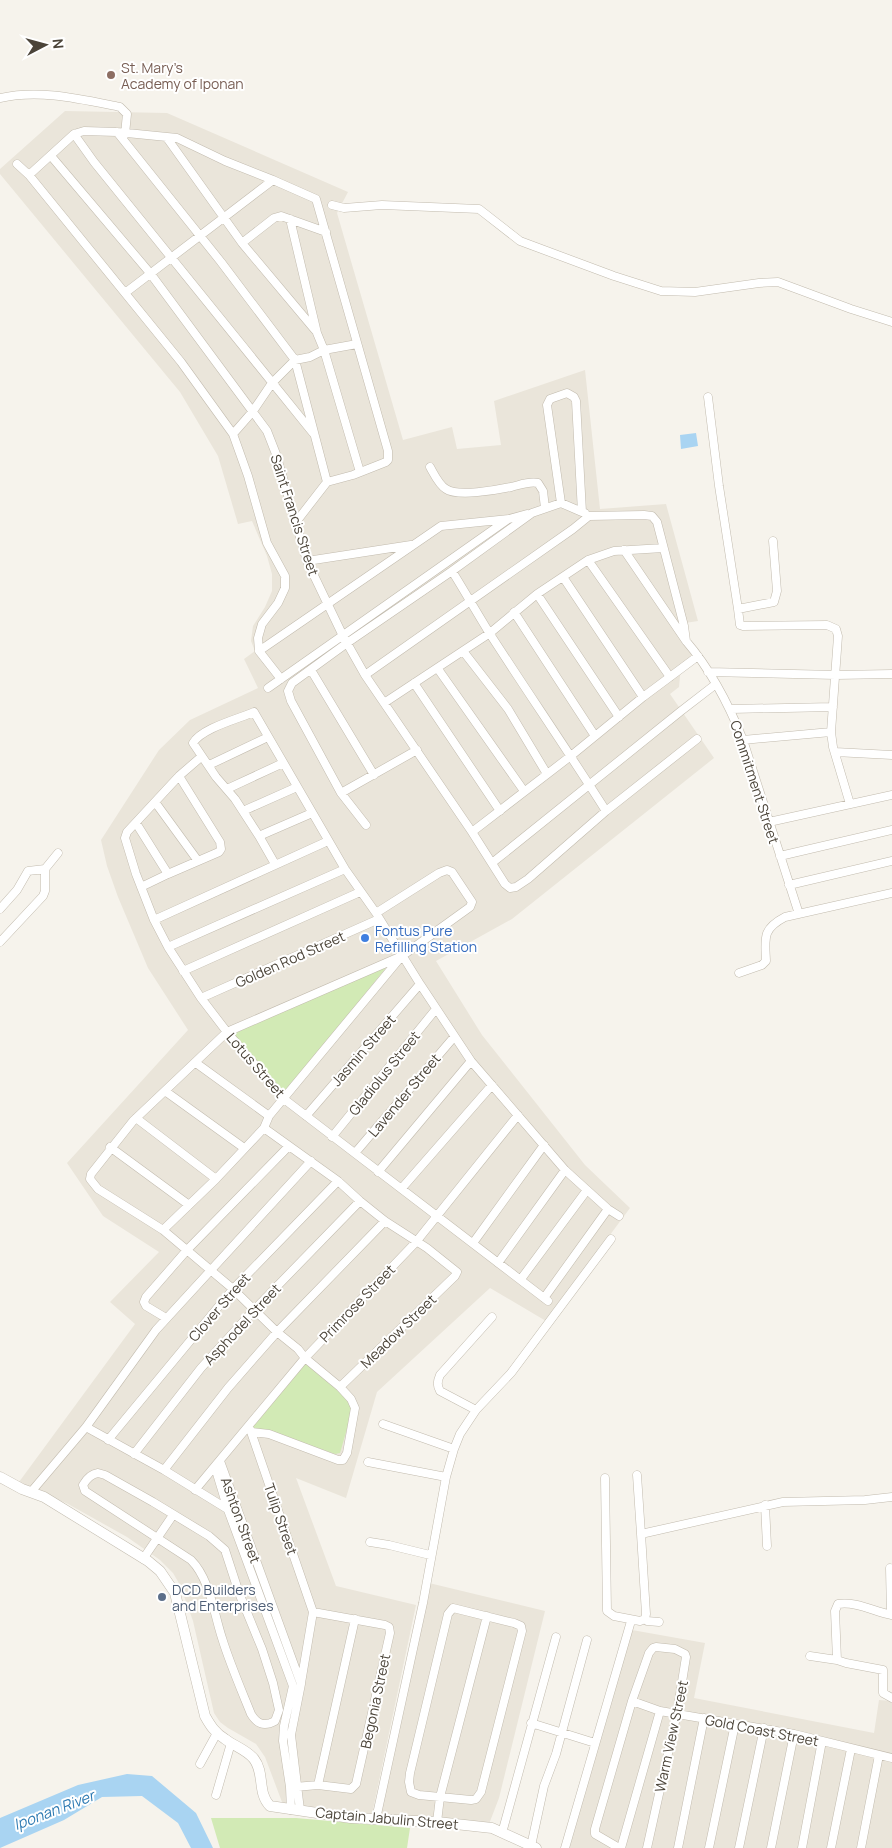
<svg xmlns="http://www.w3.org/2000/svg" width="892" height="1848" font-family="Manrope,sans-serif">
<rect width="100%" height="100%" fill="#f6f3ec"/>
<!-- residential -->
<path fill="#eae5da" d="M65,111l102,2 181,79 -11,21 66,227 49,-13 5,22 44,-4 -7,-44 91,-31 15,139 66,-5 32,117 -26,4 21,31 -12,9 -2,22 -9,7 44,64 -202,161 -76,42 46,74 103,130 45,43 -84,113 -56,-33 -113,104 -31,106 -50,-20 40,108 80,19 -44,209 -85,-9 -5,-3 -17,-45 -9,-13 -28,-16 -8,-6 -6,-9 -21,-92 -13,-36 -7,-12 -13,-13 -33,-23 -59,-33 -49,-22 116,-158 -25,-22 49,-50 -56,-36 -36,-53 121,-133 -40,-62 -30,-71 -11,-31 -6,-26 58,-90 31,-30 68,-32 -14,-29 11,-8 -4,-10 2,-15 12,-19 7,-16v-17l-5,-18 -15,-35 -14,3 -20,-68 -38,-64 -180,-218v-5z
M429,1583l116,28 -46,187 -10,26 -110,-9z
M632,1630l73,13 -11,55 180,35 5,-33 13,1v147h-323z"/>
<!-- green -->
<path fill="#d2eab5" d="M389,964l-105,130 -51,-61z
M306,1361l40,32 7,15 -13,45 -5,1 -64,-22 -17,-2 -2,-4z
M211,1818h85l114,10 -3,20h-187z"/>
<!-- water -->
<path fill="#a9d4f2" d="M696,433l2,13 -17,3 -1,-14z
M127,1774l25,2 44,37 17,35h-22l-13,-25 -36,-27 -40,1 -38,23 -64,28v-30l78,-33z"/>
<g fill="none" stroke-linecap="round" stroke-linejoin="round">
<defs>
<path id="minor" d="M0,98c40,-9 80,1 120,9l7,7 -2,20
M117,132l104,130 74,98 32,122 -31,40
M74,134l20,28 219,271
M167,138l75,105 73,87
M51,156l99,117 117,158 9,23 31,107 36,75 22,39 107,157 33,52 5,4 6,-1 12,-8 78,-68 91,-72
M17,164l12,11 152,187 52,72 15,42 19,67 18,33v12l-7,15 -16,21 -4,14 1,13 22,28
M29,175l45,-41 10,-3 33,1 60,6 48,23 48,19 43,19 72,252v9l-2,2 -33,13 -26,7
M332,205l12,3 38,-3 97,4 41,32 94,35 47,15 34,1 64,-9 19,-1 73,27 41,13
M290,219l27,114 7,17 36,122
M242,243l32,-25 7,-2 45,16
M125,293l148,-113
M708,397l11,89 19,123 2,16 3,1 84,-1 9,4 2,7 -7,96 2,15 17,57
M233,434l20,-23 19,-28 23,-23 15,-3 14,-7 33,-6
M430,467c4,7 9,18 16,22 11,8 51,1 65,-2 9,-2 18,-6 27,-4l5,8 2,17
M561,503l-14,-98 3,-6 17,-6 7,4 2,4 6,111 3,1
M624,550l62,91c25,29 43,64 57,99l56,174
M588,560l82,117
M307,561l104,-16
M452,571c13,21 25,42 38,63 38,59 78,117 116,177
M563,577l80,120
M537,594l82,123
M738,609l36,-7 3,-11 -4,-50
M514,612l81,124
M259,651l182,-125 68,-7 18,-5
M463,651l45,58 39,65
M438,669l86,122
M311,670l63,105
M708,672l128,3 56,-1
M365,675l208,-146 16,-13 55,-1 8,1 5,6 27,104 2,15
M414,683l86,128
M268,688l239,-168
M384,703l106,-70 47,-39 51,-34 26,-9 49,-3
M731,709l102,-2
M743,740l88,-8
M835,752l57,3
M201,757l-22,19 -52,56 -2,6 11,36 18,46 14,27 33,51 26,34 57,67 264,202
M209,765l59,-28
M227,789l56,-26
M341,793l76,-43
M155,802l43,59
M243,811l54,-24
M769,822l123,-27
M136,823l32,51
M366,825l-25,-32 -50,-92 -3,-10 4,-8 55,-40 105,-72 80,-58 29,-10 21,9
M472,832l100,-77 71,-58 55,-41
M259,836l53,-23
M780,856l112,-26
M492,863l189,-152 35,-27
M275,864l-16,-28 -24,-37 -19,-22 -23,-34c9,-15 45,-24 61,-31l91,157 31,44 44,71 51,77 94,109 43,39 11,7
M789,885l103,-24
M141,887l27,-13 51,-22 2,-3 -1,-7 -41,-66
M0,909l17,-19 11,-19 17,-2 13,-16
M154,920l174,-79
M0,942l43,-46 2,-5v-22
M168,947l177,-78
M183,971l177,-79
M739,973l23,-8 4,-4c-1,-23 -4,-32 19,-44l107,-24
M201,998l178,-79
M196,1063l73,53
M165,1091l79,57
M306,1116l114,-132
M136,1118l80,61
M264,1128l74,53 22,20 25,20 42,27 30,24 -2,4 -115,111
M332,1137l104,-128
M110,1147l79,58
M355,1153l99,-116
M378,1172l93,-111
M402,1188l90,-103
M163,1230l53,-51 48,-51 5,-12 132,-159
M473,1243l71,-98
M498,1263l67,-93
M521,1279l66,-89
M544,1298l64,-89
M166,1318l-20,-12 -2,-4 2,-5 41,-47 101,-103
M476,1410l-36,-19c-3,-6 -3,-9 0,-16l52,-58
M383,1424l71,25
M86,1427l78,43 65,40
M250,1429l63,183 -12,71
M252,1432l17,2 69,26h5l4,-7 8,-45 -4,-9 -11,-12 -35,-29 -7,-9 -21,-17 -44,-43 -70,-59 -65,-41 -8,-10 1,-5 42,-53 94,-89 175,-76 68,-49 2,-5 -20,-30 -5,-2 -8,3 -63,40
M108,1440l125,-151 105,-108
M134,1454l67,-86 53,-58 106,-109
M220,1461l81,223 -10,51 9,75
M368,1462l78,15
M215,1467l13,43 65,176 -9,40 -1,15 7,46 1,23
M164,1470l64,-82 49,-56 108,-111
M98,1473l7,2 48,27 56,34 16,14 14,43 23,56 11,34 6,27 -4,11c-11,6 -18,3 -24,-7 -10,-25 -21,-50 -29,-76 -8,-24 -12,-59 -31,-78l-106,-69 -2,-6c4,-7 8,-11 15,-12z
M637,1475l4,59
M605,1478l2,133 7,5 26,5 5,-2 1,-5 -5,-80 142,-32 82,-2 27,-3
M195,1490l110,-132 111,-116 102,-127
M31,1492l55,-65 70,-97 155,-169
M765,1505l2,41
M370,1542l19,3 41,10
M143,1559l30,-44
M890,1568l1,47
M453,1608l61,15 7,3 1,5 -41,161 -5,7 -5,1 -52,-5 -8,-3 -2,-10 1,-9 38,-159z
M892,1615c-17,-3 -36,-14 -54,-11l-3,7 2,49 9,3 37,7v23l9,5
M645,1619l2,2 12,1
M810,1656l27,4
M632,1701l28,10 134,23 98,24
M531,1723l64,20
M200,1764l17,-31
M318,1785l37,-166
M295,1787l23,-2 33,4 5,-5 34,-151 -1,-6 -4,-2 -72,-13
M216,1795l15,-52
M376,1819l47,-216 23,-126 8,-28 6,-15 16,-24 35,-37 100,-134
M437,1822l3,-25 47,-181
M502,1833l54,-196
M531,1846l13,-60 12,-32 31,-114
M565,1848l66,-227
M619,1848l-24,-14v-5l37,-128 17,-48 4,-5 3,-1 19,2 10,5 1,3 -9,56 -30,135
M621,1848l39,-137
M678,1848l26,-130
M709,1848l26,-124
M739,1848l25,-120
M771,1848l23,-114
M802,1848l20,-107
M831,1848l20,-99
M861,1848l18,-93"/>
<path id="tertiary" d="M0,1477l22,12 22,8 104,64 12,10 15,22 30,123c5,9 10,17 20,23 9,7 22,11 29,20 11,14 3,34 16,47l81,12 86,4 55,6 44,20"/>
</defs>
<!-- minor casing -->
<use href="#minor" stroke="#c2bbae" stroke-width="9"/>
<!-- tertiary casing -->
<use href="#tertiary" stroke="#c2bbae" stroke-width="11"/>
<!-- minor -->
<use href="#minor" stroke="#fff" stroke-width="8"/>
<!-- tertiary -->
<use href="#tertiary" stroke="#fff" stroke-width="10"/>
</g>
<!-- markers -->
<circle fill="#8d6e63" stroke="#fff" stroke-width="2" cx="111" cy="75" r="5"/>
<circle fill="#3f7fe0" stroke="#fff" stroke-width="2" cx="365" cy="938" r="5"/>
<circle fill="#5c6f8a" stroke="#fff" stroke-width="2" cx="162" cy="1597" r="5"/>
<g text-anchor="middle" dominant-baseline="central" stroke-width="4" stroke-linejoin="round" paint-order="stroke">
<!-- education labels -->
<g font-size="14" fill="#785e54" stroke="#fff" text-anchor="start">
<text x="121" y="67">St. Mary’s<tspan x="121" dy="16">Academy of Iponan</tspan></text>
</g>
<!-- street labels -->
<g font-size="14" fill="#4b4439" stroke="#fff">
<text transform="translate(295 515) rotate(72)">Saint Francis Street</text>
<text transform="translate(755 782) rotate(72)">Commitment Street</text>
<text transform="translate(290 959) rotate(-24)">Golden Rod Street</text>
<text transform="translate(363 1050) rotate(-49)">Jasmin Street</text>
<text transform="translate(256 1065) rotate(49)">Lotus Street</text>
<text transform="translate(384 1073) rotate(-51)">Gladiolus Street</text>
<text transform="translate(404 1095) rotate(-50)">Lavender Street</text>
<text transform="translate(357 1303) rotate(-46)">Primrose Street</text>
<text transform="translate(219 1307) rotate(-49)">Clover Street</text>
<text transform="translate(242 1324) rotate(-47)">Asphodel Street</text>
<text transform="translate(398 1331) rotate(-44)">Meadow Street</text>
<text transform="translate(281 1519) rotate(71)">Tulip Street</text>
<text transform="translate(241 1520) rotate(70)">Ashton Street</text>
<text transform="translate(375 1701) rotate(-78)">Begonia Street</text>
<text transform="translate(762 1730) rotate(11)">Gold Coast Street</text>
<text transform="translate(671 1736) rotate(-78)">Warm View Street</text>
<text transform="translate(387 1818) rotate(5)">Captain Jabulin Street</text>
</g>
<!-- shop labels -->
<g font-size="14" fill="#366cbe" stroke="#fff" text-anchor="start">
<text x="375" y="930">Fontus Pure<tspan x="375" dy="16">Refilling Station</tspan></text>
</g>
<!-- service labels -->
<g font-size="14" fill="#4e5e75" stroke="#fff" text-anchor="start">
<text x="172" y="1589">DCD Builders<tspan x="172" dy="16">and Enterprises</tspan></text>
</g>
<!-- water labels -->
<g font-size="15" font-style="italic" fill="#2e7ab2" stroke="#fff">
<text transform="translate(54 1810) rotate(-21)">Iponan River</text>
</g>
</g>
<!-- north arrow -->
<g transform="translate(45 45) rotate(84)" stroke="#ffffff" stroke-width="4" paint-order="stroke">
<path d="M0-4L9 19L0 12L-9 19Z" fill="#4b4439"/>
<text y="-8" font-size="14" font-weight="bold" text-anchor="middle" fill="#4b4439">N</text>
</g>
</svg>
